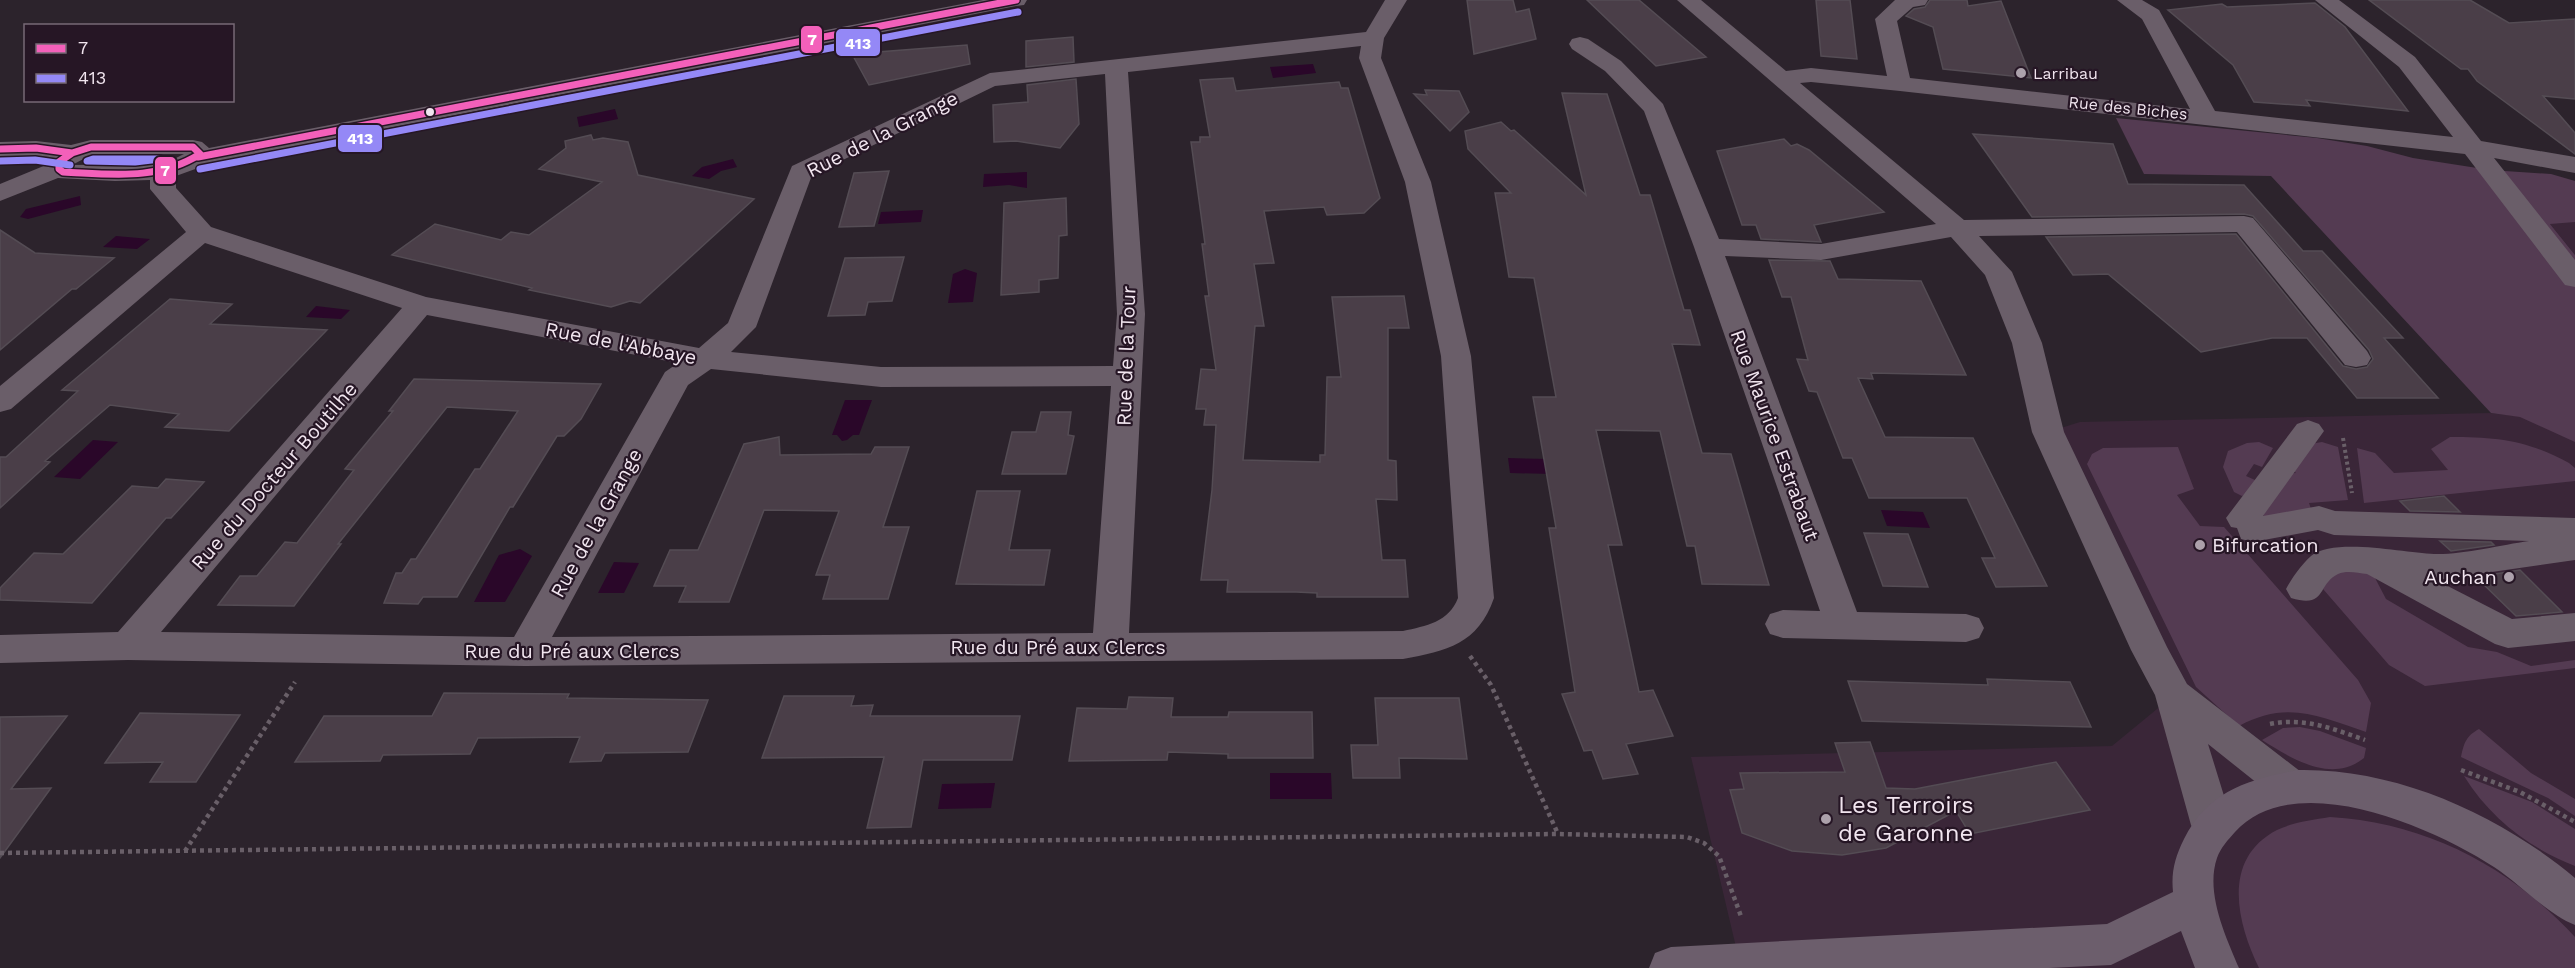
<svg xmlns="http://www.w3.org/2000/svg" width="2575" height="968" font-family="'Work Sans',sans-serif">
<rect width="100%" height="100%" fill="#2c232c"/>
<!-- built -->
<path fill="#3a2638" d="M2575,203v52l-25,-31z
M2490,413l85,10v545h-904l69,-4 -49,-207 421,-11 62,-51 -126,-263 32,-10z"/>
<!-- green -->
<path fill="#543b52" d="M2116,118l201,20 50,8 46,12 77,12 61,4 24,7v41l-25,2 25,31v187l-55,-25 -29,-4 -220,-237 -127,-2z
M2450,437c46,0 77,3 119,26l6,5v13l-211,22 -7,-55 18,5 19,20 54,-3 -17,-21z
M2259,442l14,6 -11,19 -8,-3 -8,12 9,4 -7,14 -6,2 -8,-4 -11,-25 5,-16 19,-8z
M2322,442l16,5 10,53 -39,3 2,6 -49,9 22,-44 12,-1 -8,-8 22,-21z
M2178,447l16,42 -17,6 23,31 24,1 134,153 13,23 -5,29c-47,-16 -79,-32 -127,-6l-43,-39 -109,-223 5,-10 11,-6z
M2357,570l17,6 12,23 82,48 29,5 34,14 44,-6v8l-150,18 -36,-21 -66,-76 8,-17z
M2300,727l20,4 46,17 -2,10c-32,26 -72,1 -102,-18l21,-12z
M2479,729l52,44 44,26v17l-27,-18 -87,-41c3,-14 5,-21 18,-28z
M2464,776l68,26 43,27v37c-46,-18 -85,-48 -111,-90z
M2330,817c97,6 179,49 245,120v31h-316c-22,-45 -38,-109 18,-138 17,-8 35,-10 53,-13z"/>
<!-- water -->
<path fill="#2a0729" d="M1313,64l3,9 -43,5 -3,-11z
M615,109l3,10 -39,8 -2,-10z
M733,159l4,8 -16,4 -12,8 -17,-3 10,-9z
M1027,172v16l-18,-3 -26,2 1,-13z
M80,196l1,9 -53,14 -8,-2 6,-8z
M923,210l-2,12 -43,2 3,-12z
M116,236l34,3 -13,10 -34,-2z
M965,269l12,4 -4,29 -25,1 5,-29z
M316,306l34,4 -9,9 -35,-2z
M845,400h27l-13,35h-6l-6,5 -5,1 -5,-6h-5z
M93,440l25,2 -38,37 -26,-2z
M1508,458l41,1 2,15 -41,-1z
M1881,510l42,2 7,16 -43,-2z
M520,549l12,7 -27,46h-31l25,-47z
M614,562l25,1 -15,30h-26z
M1270,773h61l1,26h-62z
M995,783l-4,25 -53,1 4,-25z"/>
<!-- building -->
<path fill="#4a3e48" stroke="#544c54" stroke-width="1.5" d="M1467,0h46l3,12 13,-3 7,30 -62,15z
M1587,0h52l67,57 -50,9z
M1816,0h34l7,59 -36,-3z
M1930,0h37l1,6 33,-5 30,77 -88,-9 -10,-42 -27,-11 8,-7 11,-2z
M2369,0h101l39,23 66,-4v80l-32,-3 32,37v21l-98,-73 -9,-12h-7z
M2315,3l30,24 63,84 -102,-11 4,6 -56,-4 -21,-37 -65,-55 54,-6 5,3z
M1073,37l1,25 -48,5v-26z
M967,45l3,19 -101,21 -17,-31z
M1233,78l3,13 103,-9 2,6h7l32,110 -16,15 -37,2 -3,-8 -60,4 10,52 -20,1 10,62h-9l-12,134 77,2v-7h5l2,-78h14l-9,-80 72,-1 5,32h-21v132l8,1 1,39 -21,-1 6,61h23l3,37h-91v-4l-21,-1h-69l1,-12h-27l11,-90 4,-65h-12l2,-16h-10l5,-40 15,1 -11,-74h4l-7,-52h3l-14,-102h9v-5h10l-10,-57z
M1076,79l3,45 -19,24 -44,-7 -22,1 -1,-37 35,-3 -1,-17z
M1425,90l34,1 10,21 -19,19 -36,-37 13,1z
M1562,93l45,1 33,101h10l34,115h6l10,35 -28,-1 30,109 29,1 38,131 -67,-1 -7,-38h-8l-27,-115 -64,-1 26,115h-14l31,147 14,-2 20,46 -47,8 12,30 -35,5 -11,-29 -8,1 -22,-57 13,-2 -26,-164h7l-23,-131h23l-22,-119 -25,-1 -14,-84h16l-43,-44 -3,-18 36,-9 10,9 3,-1 72,65z
M1973,134l140,10 15,40 116,1 59,66h19l81,87h-19l54,60h-81l-50,-60h-35l-71,14 -93,-78 -35,1 -27,-38 190,-3 107,132 13,3 11,-2 6,-8 -4,-9 -116,-134 -9,-2 -212,3z
M591,135l2,5 10,-2 25,4 10,33 116,24 -114,104 -10,-2 -19,6 -82,-17 3,-2 -140,-33 43,-31 66,16 10,-8 18,3 73,-53 -63,-13 27,-21 -1,-7z
M1784,139l7,7 6,-2 12,6 75,62 -70,13 7,17 -60,-3 -5,-14h-14l-25,-74z
M889,171l-15,55 -35,1 15,-54z
M1066,198l1,37 -8,1 -1,42 -19,2v12l-38,3 3,-92z
M0,230l35,23 79,5 -38,31h-4l-72,61z
M904,257l-12,44 -24,1 -3,13 -37,1 17,-58z
M1769,260l61,1 8,18 83,2 45,94 -95,-2 2,6 -15,-1 27,59 88,1 74,148 -51,1 -14,-29h13l-28,-60h-98l-17,-40h-9l-26,-66 -8,-1 -12,-32 11,1 -17,-63h-9z
M170,299l62,5 -22,20 117,6 -98,101 -64,-4 14,-13 -69,-9 -65,56 5,1 -50,46v-51h6l72,-66 -16,-1z
M414,379l187,5 -20,35 -17,17h-7l-44,71h-3l-53,90h-34l-5,7 -34,-1 12,-30h6l9,-14h5l59,-90h5l38,-58 -71,-4 -109,137h3l-47,62 -76,-1 22,-29h17l28,-34 12,1 57,-73 -9,-1 48,-58h-4z
M1041,412h30l-3,23 6,1 -8,38h-64l10,-42h24z
M779,437l1,18 91,-1 4,-7h34l-26,80h26l-21,72h-65l7,-24h-14l23,-64 -75,-1 -35,92h-50l7,-16h-32l16,-36h28l46,-106z
M166,479l38,3 -33,36h-5l-74,85 -92,-3v-12l34,-35 29,1 69,-68 26,2z
M977,491h43l-11,59h41l-6,35 -88,-1z
M2444,496l16,16 -50,-1 -10,-10z
M1864,533l44,1 20,53 -45,-1z
M2440,541l51,1 3,3 -43,6z
M2520,570l42,42 -46,4 -40,-39z
M1987,679l83,3 21,45 -229,-6 -14,-40 140,4z
M444,693l125,1 -2,4 141,2 -20,52 -83,1 -4,8 -31,1 10,-25 -102,1 -8,16 -87,1 -3,6 -85,1 29,-46h108z
M784,696h70l-3,10 22,-1 -3,11h150l-8,44h-89l-12,67 -44,1 17,-71 -122,1z
M1129,697l44,1 -2,19h57l1,-5h83l1,46h-85v-4l-60,-2 -1,8 -98,1 8,-53 50,1z
M1375,698h84l8,61 -68,-1 1,20h-47l-2,-33h27z
M140,713l100,2 -44,67h-46l13,-20 -58,1z
M67,716l-56,73 40,-1 -51,70v-141z
M1870,742l16,46 29,1 141,-27 34,48 -120,24 -14,-23 -70,37 -44,7 -50,-4 -50,-18 -12,-43 14,-1 -4,-16 105,-1 -10,-29z"/>
<g fill="none" stroke-linecap="round" stroke-linejoin="round">
<!-- path-far1 -->
<path stroke="#695f68" stroke-width="4" stroke-dasharray="3 3" stroke-linecap="butt" d="M2343,438l9,55"/>
<!-- path -->
<path stroke="#695f68" stroke-width="4.5" stroke-dasharray="4 4" stroke-linecap="butt" d="M1470,656l21,29 67,149
M2270,724c34,-7 64,5 95,16
M2461,770l59,22 55,30
M185,851l110,-169
M0,853l1558,-19 129,3 17,6 15,13 23,63"/>
<!-- minor -->
<path fill="#6a5e69" fill-rule="evenodd" d="M983,0h44l-3,5 -8,1 -812,158 -6,4 -22,8v12l35,39 215,70 273,51 29,-25 64,-157 198,-93 376,-41 19,-32h22l-23,38 -3,20 50,124 40,174 23,242c-16,46 -47,53 -91,61l-878,7 -397,-6 -128,3v-28l118,-3 284,-324 -197,-65 -194,166 -11,3v-26l186,-154 -36,-43v-9l-35,1 -57,-3 -58,23v-17l46,-19 4,-8 -50,-1v-14l36,-1 35,4 20,-5h102l9,2 7,6zM1361,46l-2,12 46,124 36,174 17,242c-9,24 -32,28 -55,33l-274,2 16,-319 -17,-242zM1105,74l12,240 -4,52 -232,1 -150,-15 25,-25 56,-152 183,-89zM93,154h91l-16,8 -12,2 -84,1zM427,315l251,48 -13,9 -4,7 -147,258 -353,-5zM711,369l170,18 230,-1 -18,247 -541,4 136,-252z
M1677,0h24l85,71 25,-3 76,8 -12,-57 20,-19h33l-3,5 -12,2 -16,14 13,57 280,31 -48,-90 -25,-19h25l17,10 56,101 238,26 -54,-70 -84,-67h24l76,57 66,84 94,16v16l-81,-15 81,102v27l-10,-2 -100,-131 -565,-63 -89,-9 -11,1 164,137 280,-4 9,2 114,133 4,7 -4,7 -11,2 -11,-2 -108,-133 -258,4 33,36 30,71 22,89 103,215 20,37 118,91 6,12 -6,12 -14,5 -14,-5 -69,-55 25,81 -6,13 -15,5 -15,-5 -6,-13 -36,-130 -24,-45 -99,-218 -20,-89 -27,-68 -34,-38 -130,23 -96,-4 132,356 109,2 13,4 5,10 -5,10 -13,4 -183,-4 -13,-4 -5,-10 5,-10 13,-4 37,1 -126,-364 -50,-136 -39,-40 -33,-22 -3,-5 3,-5 8,-2 8,2 33,22 42,43 56,135 102,5 115,-20z
M2308,420l11,4 5,7 -61,85 56,-10 16,5 240,7v42l-139,20 76,39 63,-6v28l-67,7 -13,-4 -128,-70c-9,-1 -20,-4 -29,0 -21,10 -11,35 -47,24l-5,-9c6,-11 15,-24 25,-33 23,-19 94,-3 123,-2 27,1 67,-9 95,-13l-195,-6 -16,-5 -65,12 -12,-3 -4,-11 -6,-1 -5,-9 71,-94z"/>
<!-- major -->
<path fill="#6c5e6c" fill-rule="evenodd" d="M2298,770c99,-2 202,45 277,108v47c-28,-11 -55,-41 -81,-58 -60,-39 -199,-101 -259,-35 -7,8 -14,15 -18,26 -12,35 9,79 22,110h-44l-14,-37 -70,34 -62,3h-400l6,-15 16,-6 436,-23 66,-32c-2,-20 2,-35 11,-53 24,-48 65,-60 114,-69z"/>
<defs>
<path id="bus-1" d="M91,147h102l7,7c-42,27 -89,20 -137,18l-4,-3v-7l13,-9z
M0,149l36,-1 36,5
M198,157l818,-157"/>
<path id="bus-2" d="M93,159h67l-25,3 -48,-1z
M0,161l35,-1 35,5
M200,169l818,-157"/>
</defs>
<!-- bus-1 casing -->
<use href="#bus-1" stroke="#261625" stroke-width="10"/>
<!-- bus-2 casing -->
<use href="#bus-2" stroke="#261625" stroke-width="10"/>
<!-- bus-1 -->
<use href="#bus-1" stroke="#f360ba" stroke-width="7"/>
<!-- bus-2 -->
<use href="#bus-2" stroke="#9488f6" stroke-width="7"/>
</g>
<!-- markers -->
<g fill="#aca1ab" stroke="#261625" stroke-width="2">
<circle cx="2021" cy="73" r="6"/>
<circle cx="2200" cy="545" r="6"/>
<circle cx="2509" cy="577" r="6"/>
<circle cx="1826" cy="819" r="6"/>
</g>
<circle fill="#f1e5ef" stroke="#261625" stroke-width="2" cx="430" cy="112" r="5"/>
<g text-anchor="middle" dominant-baseline="central" stroke-width="4.5" stroke-linejoin="round" paint-order="stroke">
<!-- far-poi labels -->
<g font-size="16" fill="#f1e5ef" stroke="#261625" text-anchor="start">
<text x="2033" y="73">Larribau</text>
</g>
<!-- far-street labels -->
<g font-size="16" fill="#f1e5ef" stroke="#261625">
<text transform="translate(2128 108) rotate(6)">Rue des Biches</text>
</g>
<!-- street labels -->
<g font-size="20" fill="#f1e5ef" stroke="#261625">
<text transform="translate(882 134) rotate(-27)">Rue de la Grange</text>
<text transform="translate(621 343) rotate(11)">Rue de l'Abbaye</text>
<text transform="translate(1126 356) rotate(-88)">Rue de la Tour</text>
<text transform="translate(1775 435) rotate(70)">Rue Maurice Estrabaut</text>
<text transform="translate(274 476) rotate(-49)">Rue du Docteur Boutilhe</text>
<text transform="translate(596 523) rotate(-61)">Rue de la Grange</text>
<text x="1058" y="647">Rue du Pré aux Clercs</text>
<text x="572" y="651">Rue du Pré aux Clercs</text>
</g>
<!-- poi labels -->
<g font-size="20" fill="#f1e5ef" stroke="#261625" text-anchor="start">
<text x="2212" y="545">Bifurcation</text>
<text x="2497" y="577" text-anchor="end">Auchan</text>
</g>
<!-- near-poi labels -->
<g font-size="24" fill="#f1e5ef" stroke="#261625" text-anchor="start">
<text x="1838" y="805">Les Terroirs<tspan x="1838" dy="28">de Garonne</tspan></text>
</g>
</g>
<g stroke="#261625" stroke-width="2">
<rect x="800" y="25" width="23" height="29" rx="6" fill="#f360ba"/>
<rect x="835" y="28" width="46" height="29" rx="6" fill="#9488f6"/>
<rect x="337" y="124" width="46" height="29" rx="6" fill="#9488f6"/>
<rect x="154" y="156" width="23" height="29" rx="6" fill="#f360ba"/>
</g>
<g font-size="16" text-anchor="middle" font-weight="bold" fill="#fff">
<text x="812" y="45">7</text>
<text x="858" y="49">413</text>
<text x="360" y="144">413</text>
<text x="165" y="176">7</text>
</g>
<!-- legend -->
<rect x="24" y="24" width="210" height="78" fill="#261625" stroke="#776976" stroke-width="1.5"/>
<rect x="36" y="44" width="30" height="9" fill="#f360ba" stroke="#776976" stroke-width="1.5"/>
<text x="78" y="54" font-size="18" fill="#f1e5ef">7</text>
<rect x="36" y="74" width="30" height="9" fill="#9488f6" stroke="#776976" stroke-width="1.5"/>
<text x="78" y="84" font-size="18" fill="#f1e5ef">413</text>
</svg>
